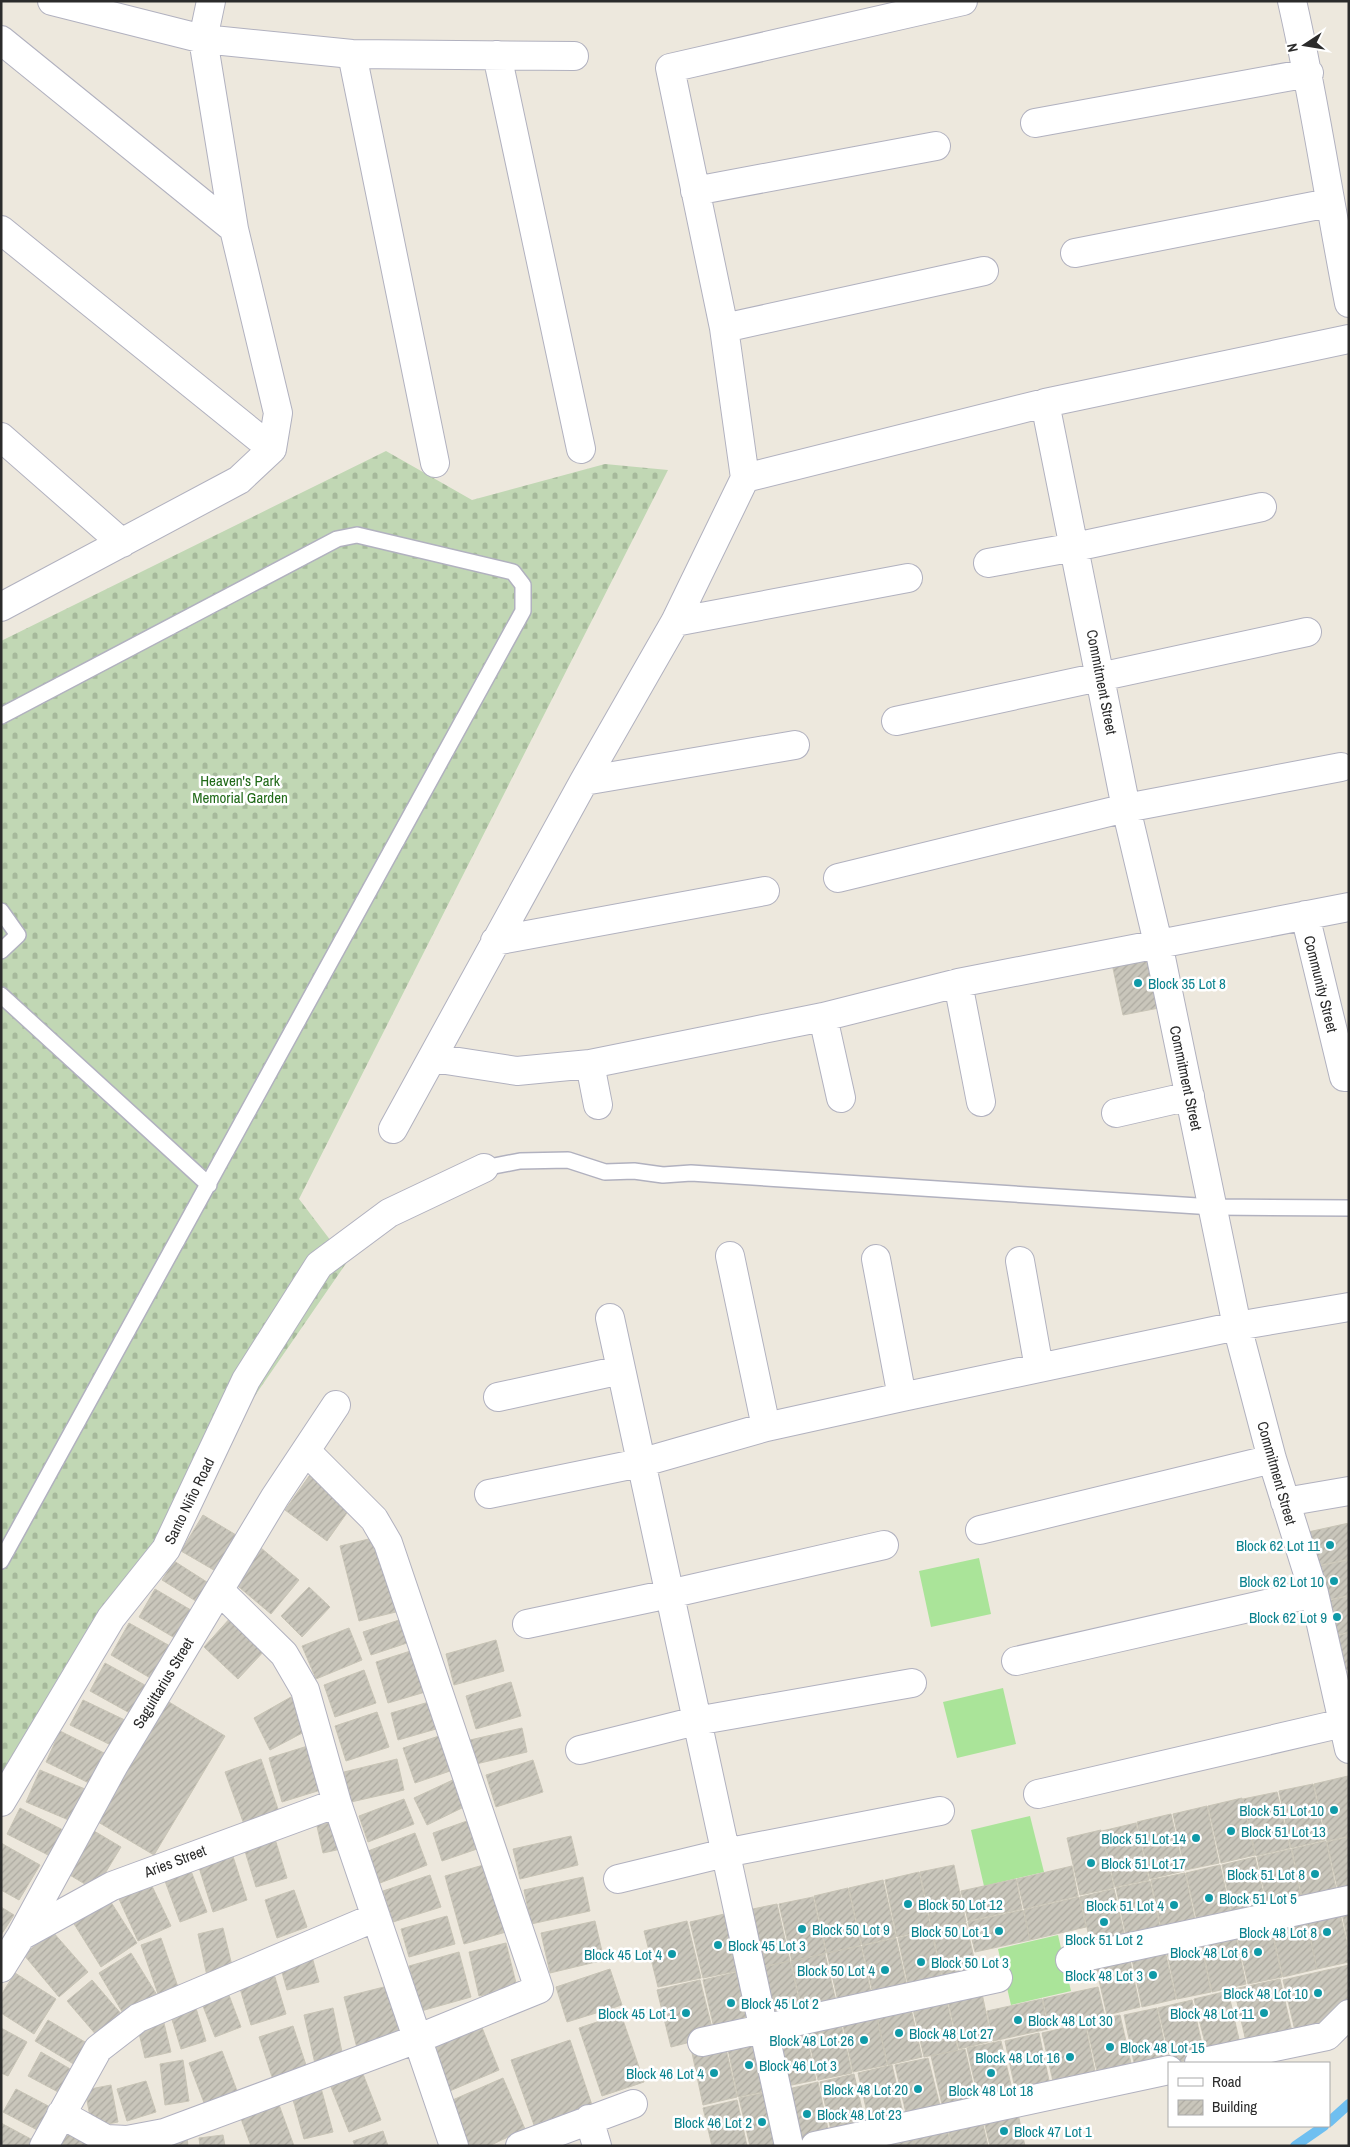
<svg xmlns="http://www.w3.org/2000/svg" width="1350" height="2147" font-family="'Archivo Narrow',sans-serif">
<defs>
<pattern id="cemetery-stones" width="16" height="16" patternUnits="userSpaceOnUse" patternTransform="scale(1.25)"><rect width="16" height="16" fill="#c1d7b4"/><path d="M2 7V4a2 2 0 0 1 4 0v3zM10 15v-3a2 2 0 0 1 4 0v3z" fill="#a6b99b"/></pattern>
<pattern id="building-hatch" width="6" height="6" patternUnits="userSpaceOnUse" patternTransform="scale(1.25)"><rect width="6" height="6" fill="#c9c6bb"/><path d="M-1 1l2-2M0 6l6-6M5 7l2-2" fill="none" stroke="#adaaa1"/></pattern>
</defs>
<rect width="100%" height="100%" fill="#ede8dd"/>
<!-- cemetery -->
<path fill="url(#cemetery-stones)" d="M386,451l86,49 133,-36 63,6 -369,729 48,63 -113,164 -233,360v-1145z"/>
<!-- garden -->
<path fill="#aae499" d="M979,1558l12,56 -60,13 -12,-56z
M1003,1688l13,56 -59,14 -14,-56z
M1030,1816l14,56 -60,14 -13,-56z
M1058,1935l13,56 -60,14 -13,-56z"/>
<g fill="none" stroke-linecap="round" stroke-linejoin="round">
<!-- stream -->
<path stroke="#6fbff0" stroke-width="10" d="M1329,2122l20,-18
M1295,2146l29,-20"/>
</g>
<!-- building -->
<path fill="url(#building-hatch)" stroke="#c8c4b6" d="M1153,951l11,56 -41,8 -12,-56z
M312,1472l42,31 -27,38 -42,-31z
M203,1515l38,23 -22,35 -38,-22z
M1349,1523v36l-34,7 -7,-34z
M381,1536l19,75 -41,10 -19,-75z
M261,1548l38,32 -28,34 -38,-32z
M1349,1560v35l-26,6 -8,-34z
M174,1561l36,23 -11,19 -37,-23z
M309,1587l21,20 -28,30 -21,-21z
M155,1589l41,24 -16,28 -41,-24z
M1349,1596v36l-19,4 -7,-34z
M232,1616l34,33 -28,30 -34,-32z
M411,1616l8,23 -48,16 -8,-23z
M129,1623l41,23 -18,33 -41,-24z
M349,1628l13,32 -46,19 -14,-33z
M1349,1633v36l-11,2 -7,-34z
M496,1640l8,31 -50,14 -8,-31z
M420,1648l12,42 -44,13 -12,-41z
M105,1663l47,26 -15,28 -47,-26z
M364,1670l12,33 -41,14 -11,-32z
M511,1682l10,34 -45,13 -10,-33z
M291,1697l17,33 -38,20 -16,-32z
M164,1699l61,37 -71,119 -61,-36z
M83,1700l46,22 -12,26 -47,-23z
M436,1700l7,27 -45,13 -7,-27z
M377,1712l12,35 -43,14 -11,-35z
M522,1728l5,24 -51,12 -6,-24z
M60,1731l46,23 -15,30 -45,-22z
M442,1735l11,35 -38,13 -12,-35z
M311,1745l13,44 -42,13 -13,-44z
M261,1759l19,56 -35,12 -20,-55z
M397,1759l7,31 -53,12 -7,-30z
M533,1760l10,32 -47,15 -10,-32z
M40,1770l45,19 -14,32 -45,-19z
M1348,1776l1,60 -22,5 -13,-57z
M457,1778l13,26 -43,21 -13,-27z
M1313,1784l12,56 -34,8 -12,-57z
M1277,1792l13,56 -34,8 -13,-57z
M1242,1798l13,57 -34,8 -13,-57z
M404,1799l10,25 -46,18 -9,-26z
M1207,1806l12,57 -34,7 -12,-56z
M20,1808l43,22 -13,26 -43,-22z
M332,1809l9,40 -18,4 -9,-40z
M1171,1814l13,57 -34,8 -13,-57z
M467,1821l10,28 -35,12 -9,-28z
M1136,1823l13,57 -34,7 -13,-56z
M89,1828l32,19 -26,43 -32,-19z
M1101,1830l13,58 -34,7 -13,-57z
M415,1833l12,32 -47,18 -12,-32z
M571,1836l7,29 -58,14 -7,-30z
M1349,1837v60l-9,2 -13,-57z
M275,1839l12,39 -31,9 -12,-39z
M1326,1841l12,57 -34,8 -12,-57z
M1,1843l39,22 -21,35 -18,-10z
M230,1847l17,53 -34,12 -17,-54z
M1291,1849l12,57 -34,8 -12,-57z
M1255,1857l13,57 -34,8 -12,-57z
M487,1864l19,68 -42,12 -19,-68z
M954,1865l12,57 -34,7 -12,-57z
M1220,1865l13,57 -34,8 -13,-57z
M1072,1866l6,30 -54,13 -7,-30z
M191,1871l16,41 -27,10 -15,-41z
M919,1872l12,57 -34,8 -12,-57z
M1185,1873l12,56 -34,8 -12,-57z
M430,1875l11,32 -48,15 -10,-31z
M583,1877l7,34 -59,13 -7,-34z
M1016,1879l6,30 -54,12 -7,-30z
M883,1880l13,57 -34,8 -13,-57z
M1150,1881l12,56 -34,8 -12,-57z
M151,1884l20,42 -33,15 -19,-42z
M848,1888l13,57 -34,8 -13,-57z
M1114,1889l13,57 -34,8 -13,-57z
M294,1890l13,37 -30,11 -12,-38z
M107,1896l30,47 -36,24 -30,-48z
M813,1897l13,56 -34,8 -13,-57z
M1079,1897l7,30 -56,13 -6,-30z
M1349,1902v45l-9,-43z
M777,1904l13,57 -34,7 -13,-57z
M1338,1905l11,46v11l-32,7 -12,-57z
M1,1907l13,8 -13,20z
M1023,1910l7,30 -55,12 -7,-30z
M733,1912l14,57 -44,9 -13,-56z
M1304,1912l13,57 -34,8 -13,-57z
M447,1916l8,28 -46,13 -8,-28z
M1269,1919l13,58 -34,7 -13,-57z
M595,1921l9,39 -54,13 -9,-40z
M687,1921l14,57 -43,9 -14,-56z
M966,1923l13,57 -34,7 -13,-57z
M1234,1927l12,57 -34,8 -12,-57z
M223,1928l10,42 -26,6 -9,-42z
M931,1930l13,57 -34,7 -12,-56z
M52,1931l36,41 -29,25 -35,-42z
M1199,1935l12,57 -34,7 -12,-56z
M161,1938l17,49 -20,7 -17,-49z
M896,1938l13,57 -34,8 -13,-57z
M1163,1942l13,57 -34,8 -12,-57z
M506,1943l11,44 -38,9 -10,-44z
M861,1946l12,56 -33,8 -13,-57z
M1128,1951l12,56 -33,8 -13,-57z
M459,1952l12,45 -50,14 -12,-45z
M131,1953l26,42 -33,20 -25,-42z
M311,1953l8,29 -32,8 -8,-28z
M825,1954l13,56 -34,8 -13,-57z
M790,1961l13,57 -34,8 -13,-57z
M1349,1965v42l-19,20 -34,8 -13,-55z
M610,1969l12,36 -55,17 -11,-35z
M746,1970l13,56 -43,11 -13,-57z
M15,1973l41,26 -22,35 -33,-21v-18z
M274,1974l12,40 -35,11 -12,-40z
M1280,1979l13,57 -46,10 -13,-57z
M92,1980l31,36 -25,21 -31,-36z
M700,1980l14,56 -43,11 -14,-57z
M980,1984l12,57 -33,8 -13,-57z
M388,1986l13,55 -43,11 -14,-55z
M1098,1987l7,30 -56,11 -6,-29z
M227,1990l14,37 -26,10 -14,-36z
M1228,1991l13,57 -33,7 -14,-56z
M945,1993l13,57 -34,7 -13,-57z
M1042,1999l6,30 -55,12 -6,-30z
M909,2000l13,57 -34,8 -13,-57z
M1192,2000l13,57 -34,6 -13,-55z
M195,2005l11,36 -25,8 -11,-36z
M333,2008l11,54 -28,6 -12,-53z
M875,2008l12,57 -34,7 -12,-56z
M1157,2008l12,57 -33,7 -12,-57z
M621,2014l23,68 -42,14 -23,-68z
M839,2015l13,58 -34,7 -13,-57z
M1120,2015l13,57 -34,8 -13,-57z
M163,2019l8,33 -26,6 -8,-33z
M48,2020l42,25 -13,21 -42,-25z
M804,2023l12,57 -34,7 -12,-57z
M1085,2023l12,58 -42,9 -13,-57z
M481,2025l18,45 -54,23 -19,-46z
M293,2026l16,48 -34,12 -16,-49z
M1,2028l26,14 -19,34 -7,-3z
M760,2032l12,58 -34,7 -12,-57z
M1039,2033l12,57 -34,8 -12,-57z
M570,2040l22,65 -58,20 -23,-65z
M724,2040l13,57 -34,8 -12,-57z
M1001,2041l13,57 -34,8 -13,-58z
M965,2049l13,57 -34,7 -13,-57z
M222,2051l17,45 -33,12 -17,-45z
M41,2052l31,18 -12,23 -32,-17z
M928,2058l14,56 -34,8 -13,-57z
M183,2060l6,41 -24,4 -5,-41z
M892,2065l13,57 -34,8 -13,-57z
M363,2074l18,46 -32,12 -18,-45z
M854,2074l13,57 -34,8 -13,-57z
M503,2078l22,51 -36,17h-21l-20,-44z
M146,2081l10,31 -29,9 -10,-32z
M818,2082l12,57 -29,7 -17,-56z
M111,2085l7,37 -26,5 -7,-37z
M321,2088l12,44 -29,7 -12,-43z
M16,2089l38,20 -13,23 -38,-20z
M773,2091l12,55h-35l-11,-48z
M737,2100l10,46h-35l-9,-38z
M278,2102l16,44h-43l-11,-30z
M1017,2109l8,37h-35l-7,-29z
M981,2116l7,30h-36l-5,-22z
M1,2123l41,22 -1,1h-40z
M946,2124l5,22h-36l-3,-14z
M68,2131l28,15h-36z
M383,2131l5,15h-33l-2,-5z
M912,2132l3,14h-36z
M223,2135l2,11h-25l-1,-8z
M187,2138l1,8h-33z"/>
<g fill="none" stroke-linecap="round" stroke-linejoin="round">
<defs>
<path id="lane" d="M1,716l336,-177 20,-4 156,37 10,13v26l-522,950
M1,911l17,24 -17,16
M1,995l208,190
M484,1168l36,-7 48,-1 37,12 29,-1 29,4 28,-2 522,34 136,1"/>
<path id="street" d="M52,1l151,38 149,15 222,2
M1292,1c23,100 37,201 57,302
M1,40l233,189
M352,54l83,409
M497,55l84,394
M1035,123l274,-50
M695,191l241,-45
M1,230l271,219
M1075,253l254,-50
M724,328l260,-57
M1045,403l81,405 32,135 79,383 35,133 42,134 35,156
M1,437l121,106
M745,478l300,-75 304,-64
M988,563l87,-16 187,-40
M1,607l238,-127 33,-31 6,-36 -44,-184 -31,-190 8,-38
M675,622l233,-44
M896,721l411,-89
M584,781l211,-36
M838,878l288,-70 215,-41
M1305,915l39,162h5
M495,941l270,-50
M958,983l23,119
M823,1017l18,81
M433,1058l84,13 73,-7 233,-47 135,-34 391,-76
M590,1064l8,41
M1116,1113l74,-17
M393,1129l191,-348 91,-159 70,-144 -21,-150 -54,-260 293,-67
M730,1256l36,171
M876,1259l26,138
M1020,1261l19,107
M610,1318l179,828
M498,1397l123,-27
M489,1494l151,-31 126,-36 136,-30 335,-71 112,-19
M1285,1502l64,-11
M980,1530l292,-71
M219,1590l65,64 21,36 32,113 117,343
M527,1624l142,-30 215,-49
M1016,1661l298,-68
M580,1750l116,-29 216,-38
M1038,1794l305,-71
M1,1802l110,-184 55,-69 80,-169 73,-115 70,-52 95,-45
M618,1879l107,-26 215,-42
M21,1936l91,-50 225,-83
M1070,1960l279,-60
M1,1968l20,-32 93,-171 161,-268 61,-92
M702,2042l296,-64
M1199,2063l128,-27 22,-22
M61,2114l45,25 21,1 37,-7 253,-94 122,-50 -151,-446 -14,-24 -67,-67
M589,2119l8,27
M44,2146l54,-97 40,-31 238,-101
M520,2146l113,-42
M815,2146l354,-76"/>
</defs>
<!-- lane casing -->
<use href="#lane" stroke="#b1b1bf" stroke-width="18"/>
<!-- street casing -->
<use href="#street" stroke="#b1b1bf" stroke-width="30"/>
<!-- lane -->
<use href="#lane" stroke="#fff" stroke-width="15"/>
<!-- street -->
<use href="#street" stroke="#fff" stroke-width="28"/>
</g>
<!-- markers -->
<g fill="#0f9aa8" stroke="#fff" stroke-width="2">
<circle cx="1138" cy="983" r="5"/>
<circle cx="1330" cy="1545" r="5"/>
<circle cx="1334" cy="1581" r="5"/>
<circle cx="1337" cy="1617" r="5"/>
<circle cx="1334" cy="1810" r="5"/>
<circle cx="1231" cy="1831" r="5"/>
<circle cx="1196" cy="1838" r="5"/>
<circle cx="1091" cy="1863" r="5"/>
<circle cx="1315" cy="1874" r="5"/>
<circle cx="1209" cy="1898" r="5"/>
<circle cx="908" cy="1904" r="5"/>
<circle cx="1174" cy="1905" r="5"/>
<circle cx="1104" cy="1922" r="5"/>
<circle cx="802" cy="1929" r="5"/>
<circle cx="999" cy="1931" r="5"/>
<circle cx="1327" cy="1932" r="5"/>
<circle cx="718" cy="1945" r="5"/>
<circle cx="1258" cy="1952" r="5"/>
<circle cx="672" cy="1954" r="5"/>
<circle cx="921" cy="1962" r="5"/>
<circle cx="885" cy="1970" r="5"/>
<circle cx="1153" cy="1975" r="5"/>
<circle cx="1318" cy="1993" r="5"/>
<circle cx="731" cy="2003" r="5"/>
<circle cx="686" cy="2013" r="5"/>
<circle cx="1264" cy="2013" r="5"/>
<circle cx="1018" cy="2020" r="5"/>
<circle cx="899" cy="2033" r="5"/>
<circle cx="864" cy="2040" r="5"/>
<circle cx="1110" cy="2047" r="5"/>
<circle cx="1070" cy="2057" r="5"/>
<circle cx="749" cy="2065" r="5"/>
<circle cx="714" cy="2073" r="5"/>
<circle cx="991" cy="2073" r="5"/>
<circle cx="918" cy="2089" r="5"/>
<circle cx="807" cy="2114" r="5"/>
<circle cx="762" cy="2122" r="5"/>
<circle cx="1004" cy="2131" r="5"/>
</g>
<g text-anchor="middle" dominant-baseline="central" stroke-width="5" stroke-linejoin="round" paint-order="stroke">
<!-- street labels -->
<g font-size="15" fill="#2b2b2b" stroke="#fff">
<text transform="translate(1102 682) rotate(79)">Commitment Street</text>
<text transform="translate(1321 984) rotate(76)">Community Street</text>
<text transform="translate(1186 1078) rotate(78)">Commitment Street</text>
<text transform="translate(1277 1473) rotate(74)">Commitment Street</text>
<text transform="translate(189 1501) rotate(-64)">Santo Niño Road</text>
<text transform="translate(163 1683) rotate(-59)">Saguittarius Street</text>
<text transform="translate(175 1861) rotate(-21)">Aries Street</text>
</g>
<!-- park labels -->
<g font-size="15" fill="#216a19" stroke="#fff">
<text x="240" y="780">Heaven's Park<tspan x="240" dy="17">Memorial Garden</tspan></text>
</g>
<!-- culture labels -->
<g font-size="15" fill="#0d838f" stroke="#fff" text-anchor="end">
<text x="1148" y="983" text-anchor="start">Block 35 Lot 8</text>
<text x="1320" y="1545">Block 62 Lot 11</text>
<text x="1324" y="1581">Block 62 Lot 10</text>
<text x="1327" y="1617">Block 62 Lot 9</text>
<text x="1324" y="1810">Block 51 Lot 10</text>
<text x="1241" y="1831" text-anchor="start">Block 51 Lot 13</text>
<text x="1186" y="1838">Block 51 Lot 14</text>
<text x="1101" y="1863" text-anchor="start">Block 51 Lot 17</text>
<text x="1305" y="1874">Block 51 Lot 8</text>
<text x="1219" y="1898" text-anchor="start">Block 51 Lot 5</text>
<text x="918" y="1904" text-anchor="start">Block 50 Lot 12</text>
<text x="1164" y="1905">Block 51 Lot 4</text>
<text x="812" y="1929" text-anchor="start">Block 50 Lot 9</text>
<text x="989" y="1931">Block 50 Lot 1</text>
<text x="1317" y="1932">Block 48 Lot 8</text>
<text x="1104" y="1939" text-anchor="middle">Block 51 Lot 2</text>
<text x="728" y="1945" text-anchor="start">Block 45 Lot 3</text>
<text x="1248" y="1952">Block 48 Lot 6</text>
<text x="662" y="1954">Block 45 Lot 4</text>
<text x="931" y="1962" text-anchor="start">Block 50 Lot 3</text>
<text x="875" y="1970">Block 50 Lot 4</text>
<text x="1143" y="1975">Block 48 Lot 3</text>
<text x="1308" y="1993">Block 48 Lot 10</text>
<text x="741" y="2003" text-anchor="start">Block 45 Lot 2</text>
<text x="676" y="2013">Block 45 Lot 1</text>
<text x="1254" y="2013">Block 48 Lot 11</text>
<text x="1028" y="2020" text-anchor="start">Block 48 Lot 30</text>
<text x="909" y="2033" text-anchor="start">Block 48 Lot 27</text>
<text x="854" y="2040">Block 48 Lot 26</text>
<text x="1120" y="2047" text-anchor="start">Block 48 Lot 15</text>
<text x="1060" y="2057">Block 48 Lot 16</text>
<text x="759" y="2065" text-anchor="start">Block 46 Lot 3</text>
<text x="704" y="2073">Block 46 Lot 4</text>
<text x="908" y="2089">Block 48 Lot 20</text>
<text x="991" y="2090" text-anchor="middle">Block 48 Lot 18</text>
<text x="817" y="2114" text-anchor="start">Block 48 Lot 23</text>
<text x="752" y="2122">Block 46 Lot 2</text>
<text x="1014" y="2131" text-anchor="start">Block 47 Lot 1</text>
</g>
</g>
<!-- border -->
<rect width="1350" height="2147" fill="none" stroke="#2b2b2b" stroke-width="5"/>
<!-- legend -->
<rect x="1168" y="2062" width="162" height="65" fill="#ffffff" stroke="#aaaaaa"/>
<rect x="1178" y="2078" width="25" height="8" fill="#ffffff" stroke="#aaaaaa"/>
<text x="1212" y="2087" font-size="15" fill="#2b2b2b">Road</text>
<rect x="1178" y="2100" width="25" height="15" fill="url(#building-hatch)" stroke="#aaaaaa"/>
<text x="1212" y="2112" font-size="15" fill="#2b2b2b">Building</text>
<!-- north arrow -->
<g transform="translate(1305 45) rotate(258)" stroke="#ffffff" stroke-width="4" paint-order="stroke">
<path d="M0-4L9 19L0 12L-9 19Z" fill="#2b2b2b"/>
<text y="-8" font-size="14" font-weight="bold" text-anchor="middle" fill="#2b2b2b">N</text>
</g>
</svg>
